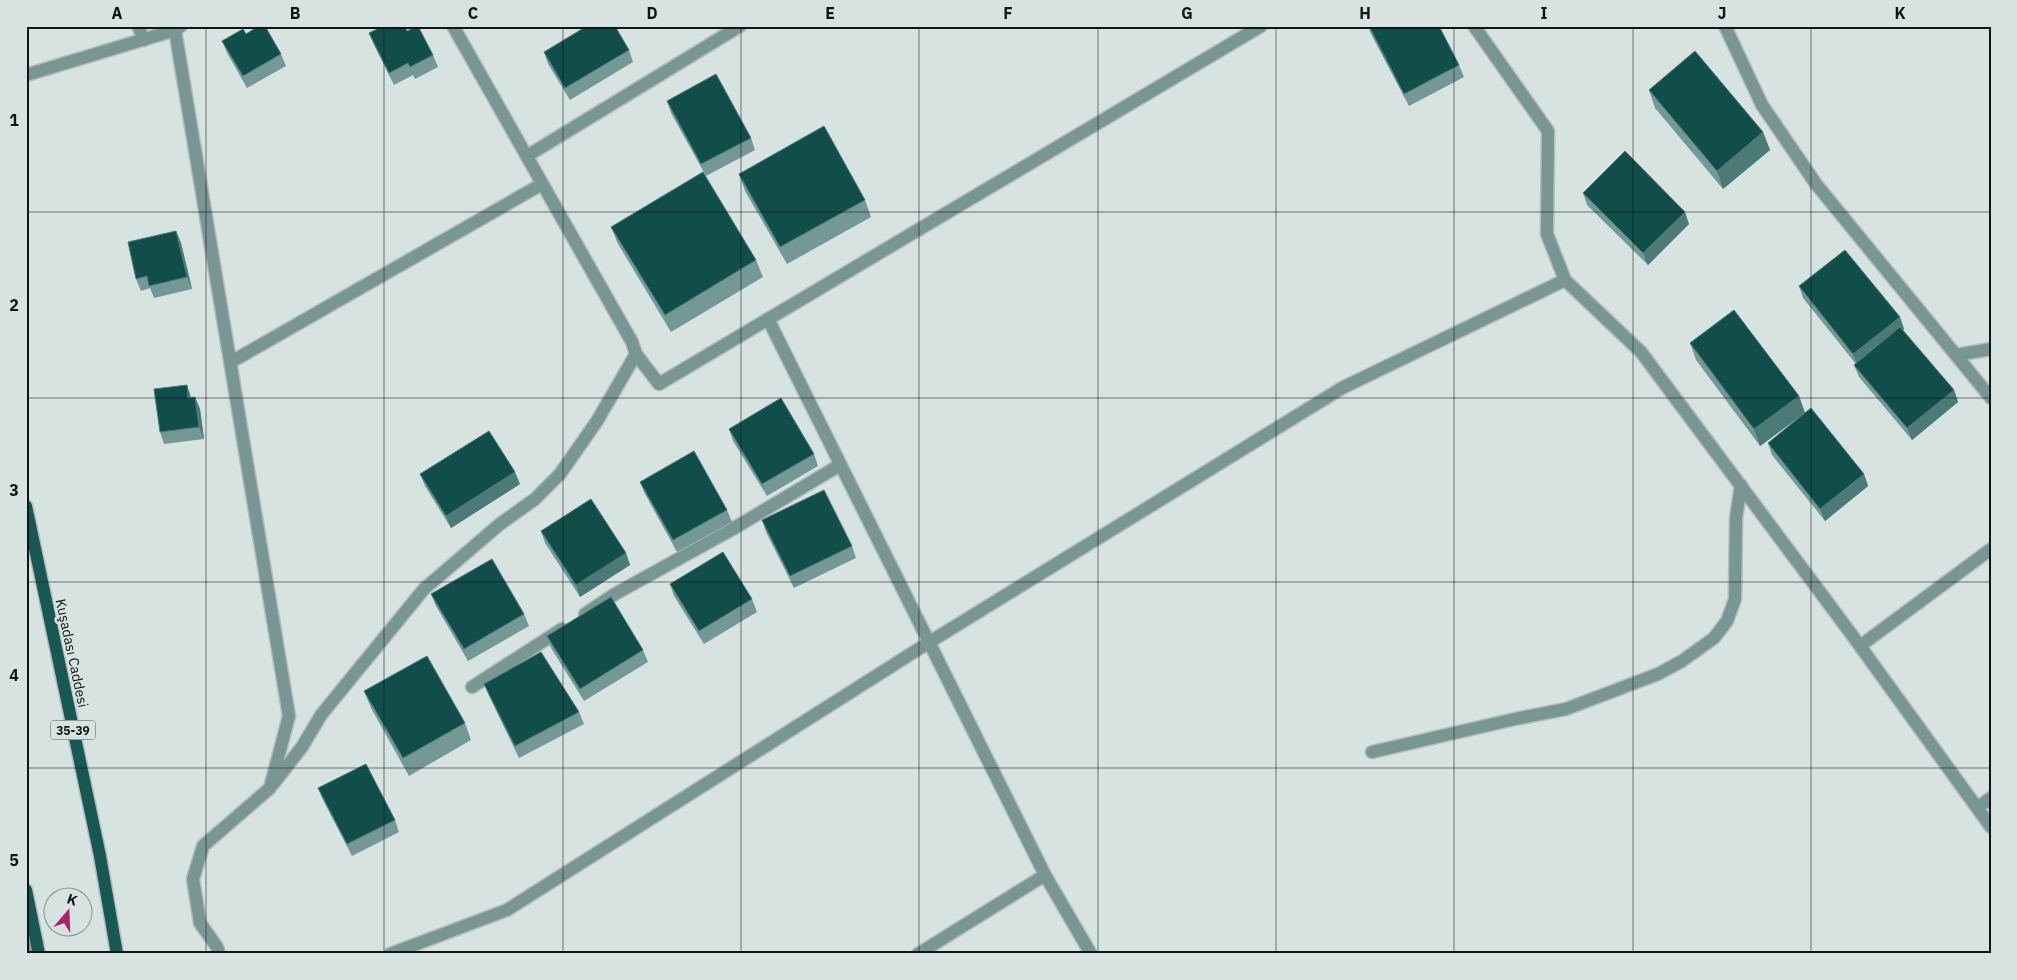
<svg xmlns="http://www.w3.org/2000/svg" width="2017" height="980" font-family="'IBM Plex Sans',sans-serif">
<rect width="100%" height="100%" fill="#d6e3e1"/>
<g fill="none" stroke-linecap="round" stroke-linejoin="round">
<defs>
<path id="minor" d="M138,26l6,14
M453,26l179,316 4,12 23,30 602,-358
M1474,26l74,105 -1,103 18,46 76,72 211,283 139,192
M1725,26l37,79 54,79 175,214
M175,30l114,686 -19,72 -67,58 -10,33 7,44 17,24 2,7
M26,75l149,-45 6,-4
M527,156l213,-130
M768,319l277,556 -127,79
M1956,355l35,-6
M231,362l311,-178
M585,614l30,-20 116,-64 109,-65
M1860,646l131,-97
M472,687l90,-58
M1372,752l143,-33 51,-10 92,-35 24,-13 32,-23 13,-17 8,-22 1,-81 5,-33
M273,784l29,-37 19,-32 103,-126 76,-65 35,-25 25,-25 37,-53 39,-67
M1977,808l14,-10
M1045,875l46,79
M26,947l11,-4
M390,954l117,-44 421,-267 414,-255 223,-108"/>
<path id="major" d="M26,506l74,350 17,98
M26,890l13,64"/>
</defs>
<!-- minor casing -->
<use href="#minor" stroke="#b3bebc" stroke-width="15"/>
<!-- major casing -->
<use href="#major" stroke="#b3bebc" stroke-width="15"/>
<!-- minor -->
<use href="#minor" stroke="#789692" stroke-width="12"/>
<!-- major -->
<use href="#major" stroke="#185853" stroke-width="12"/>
</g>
<!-- wall -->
<path fill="#749895" d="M1368,26h71l20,39 5,12 -55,29 -38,-72z
M407,31l26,24 5,12 -23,12 -2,-4 -19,10 -20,-40 -5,-12z
M246,34l35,20 5,12 -39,22 -20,-35 -5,-12z
M629,50l4,12 -63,38 -22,-36 -4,-12z
M1649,90l114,42 7,18 -47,39 -68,-81z
M667,101l84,37 4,12 -49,26 -35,-63z
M739,174l126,26 6,17 -84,47 -42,-73z
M1583,193l106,31 -41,41 -61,-60z
M611,227l145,33 7,17 -92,55 -53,-88z
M176,231l5,12 11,46 -38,9 -4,-10 -9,3 -5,-12z
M1799,286l101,31 4,12 -1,1 51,60 4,12 -46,38 -53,-63 -5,-12 2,-1 -53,-66z
M1690,343l109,53 6,17 -45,33 -64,-86z
M187,385l4,12h4l5,12 4,30 -40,5 -4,-12z
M729,429l85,25 4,12 -51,30 -34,-55z
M1768,443l96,31 4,12 -43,35 -53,-66z
M420,474l100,10 -69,44 -26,-42z
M640,482l87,28 5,12 -55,30 -32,-58z
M762,520l90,26 4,12 -62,30 -28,-56z
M541,531l85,22 4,12 -50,32 -35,-54z
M670,584l82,15 5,13 -53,32 -30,-48z
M431,594l93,20 5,12 -61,35 -32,-55z
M547,636l96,14 5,12 -64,39 -33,-53z
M484,684l95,28 5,12 -65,34 -30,-62z
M364,691l101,32 6,17 -62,36 -38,-68z
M318,788l77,32 4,12 -47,24 -29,-56z"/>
<!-- shaded-wall -->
<path fill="#4c7a77" d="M1763,132l7,18 -47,39 -6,-18z
M1685,212l4,12 -41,41 -5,-12z
M176,231l5,12 11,46 -5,-12z
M1900,317l4,12 -46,37 -5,-12z
M187,385l4,13h-3z
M1954,390l4,12 -46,38 -5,-12z
M1799,396l6,17 -45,33 -6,-17z
M195,397l5,12 4,30 -5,-12z
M515,472l5,12 -69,44 -5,-12z
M1864,474l4,12 -43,35 -5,-12z
M626,553l4,12 -50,32 -4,-12z"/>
<!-- building -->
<path fill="#114d49" stroke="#4c7a77" d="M259,26h6l16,28 -38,22 -21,-35 21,-12 3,5z
M383,26h21l3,5 11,-5 15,29 -23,12 -2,-4 -19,10 -20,-40z
M587,26h28l14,24 -64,38 -21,-36z
M1369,26h70l20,39 -55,29z
M1695,51l68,81 -46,39 -68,-81z
M716,74l35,64 -50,26 -34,-63z
M824,126l41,74 -85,47 -41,-73z
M1625,151l60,61 -42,41 -60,-60z
M703,172l53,88 -91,55 -54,-88z
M176,231l11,46 -38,9 -2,-10 -11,3 -8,-37z
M1845,250l55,67 -47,37 -54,-68z
M1734,310l65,86 -45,33 -64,-86z
M1900,327l54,63 -47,38 -53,-63z
M187,385l1,13 7,-1 4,30 -39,5 -6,-43z
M781,398l33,56 -52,30 -33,-55z
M1811,408l53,66 -44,35 -52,-66z
M489,431l26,41 -69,44 -26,-42z
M694,451l33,59 -54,30 -33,-58z
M824,490l28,56 -62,30 -28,-56z
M591,499l35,54 -50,32 -35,-54z
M723,552l29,47 -53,32 -29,-47z
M492,559l32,55 -60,35 -33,-55z
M611,597l32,53 -63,39 -33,-53z
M541,652l38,60 -64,34 -31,-62z
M427,656l38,67 -62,35 -39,-67z
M366,764l29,56 -48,24 -29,-56z"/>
<!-- grid -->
<path fill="none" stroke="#111515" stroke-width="1" stroke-opacity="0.55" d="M206,26v928M384,26v928M563,26v928M741,26v928M919,26v928M1098,26v928M1276,26v928M1454,26v928M1633,26v928M1811,26v928M26,212h1965M26,398h1965M26,582h1965M26,768h1965"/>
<g text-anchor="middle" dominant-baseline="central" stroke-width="5" stroke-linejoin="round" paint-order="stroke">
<!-- shield labels -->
<rect fill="#d6e3e1" stroke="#4c5352" stroke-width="1" x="50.5" y="720.5" width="45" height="19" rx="4"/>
<g font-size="12" font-weight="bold" fill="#111515">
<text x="73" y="730">35-39</text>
</g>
<!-- street labels -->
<g font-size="14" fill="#111515" stroke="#d6e3e1">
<text transform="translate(72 653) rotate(78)">Kuşadası Caddesi</text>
</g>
</g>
<!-- border -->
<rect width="2017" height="980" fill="none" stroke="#d6e3e1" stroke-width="55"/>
<!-- north arrow -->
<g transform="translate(68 912) rotate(19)"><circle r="24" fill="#d6e3e1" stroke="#87918f"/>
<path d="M0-4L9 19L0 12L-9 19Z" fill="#aa236a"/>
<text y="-8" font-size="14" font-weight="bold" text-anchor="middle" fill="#111515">K</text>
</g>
<rect x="28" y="28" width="1962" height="924" fill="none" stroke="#111515" stroke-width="2"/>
<g font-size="16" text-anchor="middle" font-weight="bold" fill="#111515">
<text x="117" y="19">A</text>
<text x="295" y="19">B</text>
<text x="473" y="19">C</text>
<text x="652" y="19">D</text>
<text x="830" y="19">E</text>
<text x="1008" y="19">F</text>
<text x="1187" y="19">G</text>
<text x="1365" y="19">H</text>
<text x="1544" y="19">I</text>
<text x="1722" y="19">J</text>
<text x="1900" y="19">K</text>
<text x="14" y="126">1</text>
<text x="14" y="311">2</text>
<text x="14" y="496">3</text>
<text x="14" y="681">4</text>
<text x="14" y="866">5</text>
</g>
</svg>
